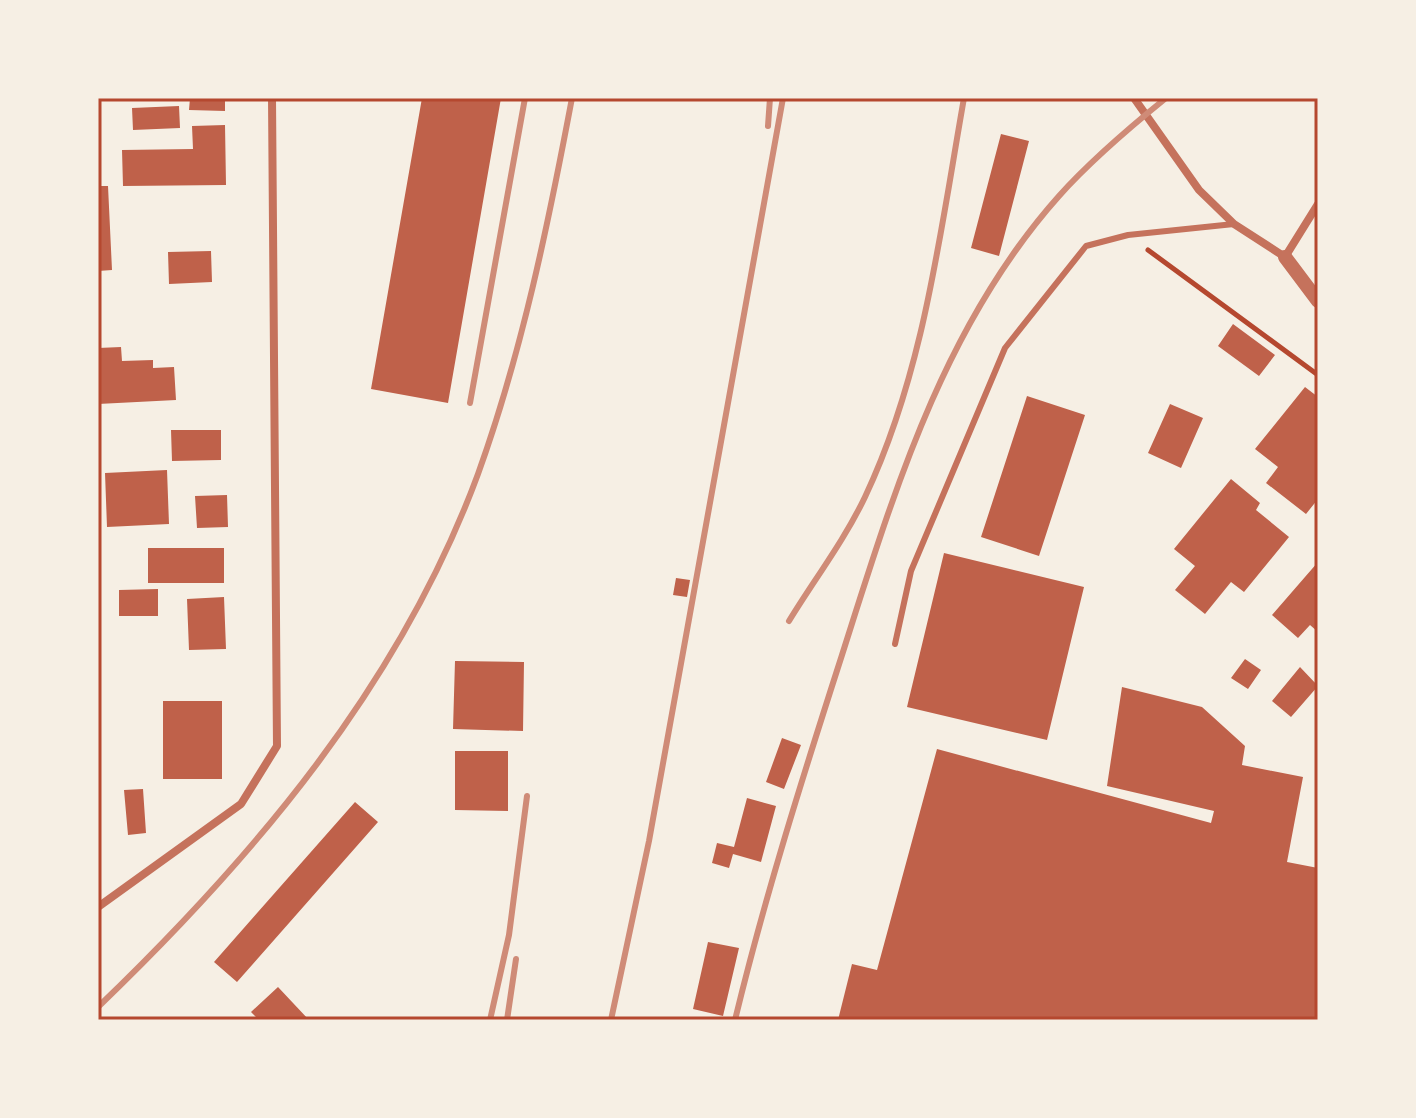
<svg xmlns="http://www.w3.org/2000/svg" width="1416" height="1118" font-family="'Crimson Pro',serif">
<rect width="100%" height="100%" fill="#f6efe4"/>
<!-- building -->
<path fill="#bf614a" d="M190,98h35v13l-36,-1z
M422,98h79l-53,305 -77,-14z
M179,106l1,22 -47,2 -1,-22z
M225,125l1,60 -103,1 -1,-36 71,-1 -1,-23z
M1001,134l28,7 -30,115 -28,-8z
M98,186h10l4,84 -14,1z
M211,251l1,31 -43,2 -1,-32z
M1233,324l42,31 -16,21 -41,-30z
M121,347l1,14 31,-1v8l21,-1 2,33 -78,4v-56z
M1305,387l13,10v102l-12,15 -40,-31 12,-16 -23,-18z
M1027,396l58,19 -46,141 -58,-19z
M1170,404l33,14 -22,50 -33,-15z
M171,430h50v30l-49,1z
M167,470l2,54 -62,3 -2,-54z
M1231,479l29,24 -4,7 33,27 -45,55 -13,-10 -26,32 -30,-24 20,-24 -21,-17z
M227,495l1,32 -31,1 -2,-32z
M148,548h76v35h-76z
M944,553l140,34 -37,153 -140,-33z
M1318,562v70l-8,-7 -12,13 -26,-23z
M676,578l14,2 -3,17 -14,-2z
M158,589v27h-39v-26z
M224,597l2,52 -37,1 -2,-51z
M1245,659l16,11 -13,19 -17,-11z
M455,661l69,1 -1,69 -70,-2z
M1300,667l18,19 -27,31 -19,-16z
M1122,687l80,20 43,39 -3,19 61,12 -16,85 31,6v152h-480l14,-56 25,6 60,-221 274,74 3,-12 -107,-25z
M163,701h59v78h-59z
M782,738l19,7 -17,44 -18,-7z
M455,751h53v60l-53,-1z
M143,789l3,44 -18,2 -4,-45z
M747,798l29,8 -15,56 -28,-8 -4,14 -17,-5 5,-20 17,4z
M355,802l23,20 -141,160 -23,-20z
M708,942l31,6 -16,68 -30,-7z
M278,987l31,33h-50l-8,-8z"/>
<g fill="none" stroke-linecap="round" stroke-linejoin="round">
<!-- path -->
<path stroke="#b5482f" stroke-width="5" d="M1148,250l170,125"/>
<!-- service -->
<path stroke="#c5725c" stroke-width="6" d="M895,644l16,-73 94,-223 81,-102 42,-11 106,-11"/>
<!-- minor -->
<path stroke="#c5725c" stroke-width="8" d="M1134,98l65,92 35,34 51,33 33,-53
M98,907l143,-103 36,-58 -5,-648"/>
<!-- tertiary -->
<path stroke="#c5725c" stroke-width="14" d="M1285,257l33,44"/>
<!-- rail -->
<path stroke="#cf8b77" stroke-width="6" d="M768,126l2,-28
M470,403l55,-305
M789,621c25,-41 55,-80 76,-124 59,-125 75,-264 99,-399
M98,1007c158,-152 303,-324 380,-533 44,-122 70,-249 94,-376
M490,1020l19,-85 18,-139
M507,1020l9,-61
M611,1020l38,-179 134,-743
M735,1020c30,-124 68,-244 107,-365 52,-163 101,-329 217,-459 32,-36 70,-68 107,-98"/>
</g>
<!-- border -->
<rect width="1416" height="1118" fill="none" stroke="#f6efe4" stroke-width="200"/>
<rect x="100" y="100" width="1216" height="918" fill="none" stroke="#b5482f" stroke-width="3"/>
</svg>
